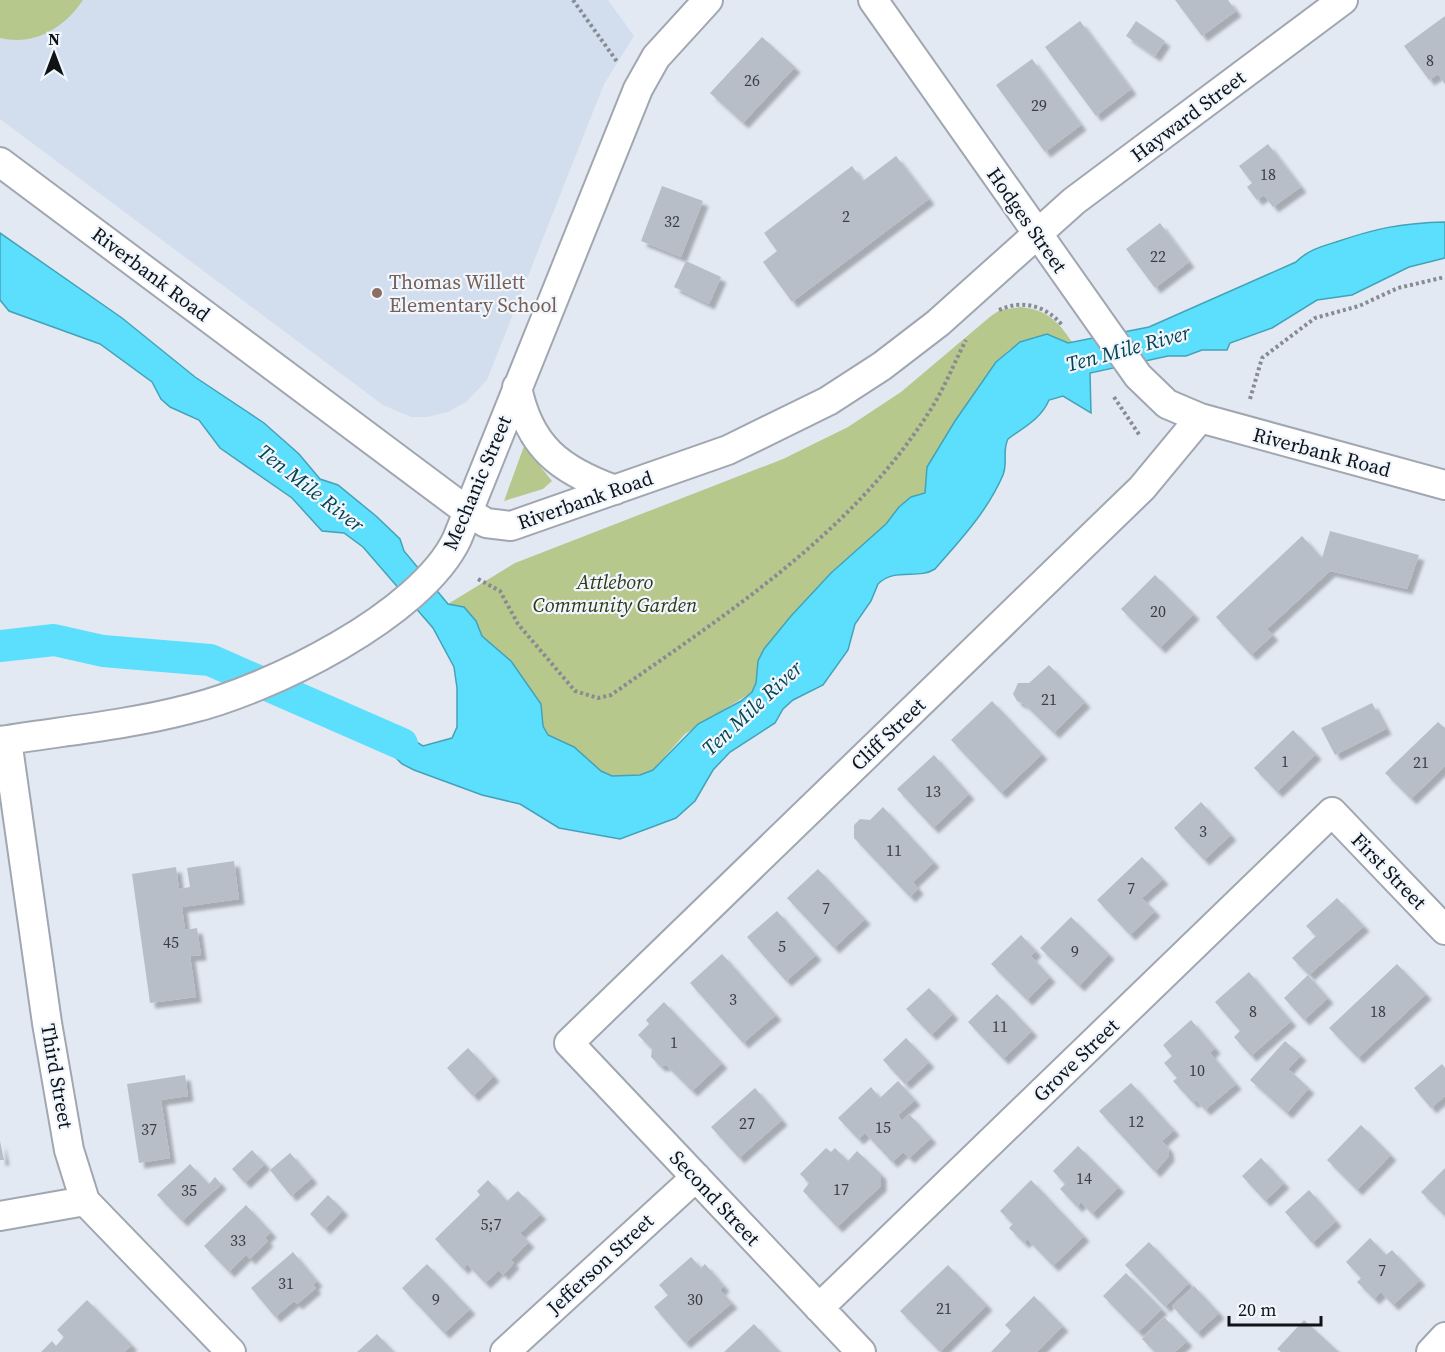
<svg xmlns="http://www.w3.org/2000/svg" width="1445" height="1352" font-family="'Source Serif 4',serif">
<defs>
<filter id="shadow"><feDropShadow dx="5.5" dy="5.5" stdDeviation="1.5" flood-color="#0004"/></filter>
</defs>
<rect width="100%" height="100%" fill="#e2e9f3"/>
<!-- built -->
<path fill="#d2ddee" d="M0,0h608l26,36 -30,48 -117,296 -21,22 -18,10 -21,5h-16l-28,-12 -383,-286z"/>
<!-- green -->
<path fill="#b7c88d" d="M0,0h83c-19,28 -48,46 -83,38z
M1021,307c26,3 37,14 51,35l-4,1 -21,-9 -37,15 -14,13 -69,105 -2,27 -14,3 -12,10 -13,17 -55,49 -40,43 -27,33 -6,12 -2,22 -4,9 -67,42 -32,36 -13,5 -28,1 -11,-5 -19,-17 -34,-19 -5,-9 -2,-22 -30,-43 -29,-25 -6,-15 -12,-14 -16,-3 67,-41 268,-104 65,-32 53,-35 90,-76 9,-6z
M524,446l28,35 -9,8 -39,12z"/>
<!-- water -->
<path fill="#5bdffd" stroke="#44a2b8" stroke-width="1.5" d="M1445,222v36l-36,9 -57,28 -35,5 -45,28 -42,15 -3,7h-25l-16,6h-18l-78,17 1,40 -28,-17 -14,4c-8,19 -25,27 -41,39 -6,11 0,24 -5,36 -16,37 -42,64 -68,94 -17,11 -40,-2 -57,15l-7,17 -16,23 -7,26 -25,35 -30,15 -10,9 -8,14 -45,29 -17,18 -18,31 -19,17 -56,21 -61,-11 -39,-24 -38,-9 -68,-25 -12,-6 -37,-37 30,2 28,17 29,-8 5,-11v-39l-3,-21 -21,-39 -70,-81 -19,-14 -22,-2 -30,-33 -72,-50 -21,-28 -29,-13 -9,-8 -9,-17 -52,-38 -91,-33 -9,-11v-67l122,85 73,59 69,46 35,31 21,25 18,6 38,31 24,23 4,12 44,53 16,3 12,14 6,15 29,25 30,43 2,22 5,9 26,12 27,24 11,5 28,-1 13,-5 45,-46 43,-23 11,-9 4,-9 2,-22 6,-12 27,-33 40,-43 55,-49 13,-17 12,-10 14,-4 2,-26 28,-46 41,-59 24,-20 27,-8 21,9 81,-16 147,-65c12,-12 24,-15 40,-20 41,-14 66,-19 109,-20z"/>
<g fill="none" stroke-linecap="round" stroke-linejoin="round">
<!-- canal -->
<path stroke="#5bdffd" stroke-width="32" d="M0,646l54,-6 49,11 107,9 192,84"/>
</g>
<!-- building -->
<path fill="#b7bec8" filter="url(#shadow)" d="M1175,0h53l8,11 -34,25z
M1445,16v68l-7,-10 -9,6 -25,-34z
M1080,21l51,68 -35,27 -51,-69z
M1136,21l29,20 -10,15 -29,-20z
M762,37l33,30 -52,56 -33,-30z
M1032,59l49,66 -36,27 -49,-67z
M1268,144l33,43 -28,20 -9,-12 -7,5 -10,-13 5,-4 -13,-17z
M896,156l33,43 -137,103 -29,-40 14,-11 -13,-18 88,-67 11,15z
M662,186l41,15 -22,56 -40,-16z
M1160,223l29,39 -34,26 -29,-39z
M686,261l35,16 -12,27 -35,-17z
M1330,531l89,24 -12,34 -77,-18 -63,58 6,6 -22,20 -35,-38 86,-81 20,22z
M1155,575l39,39 -34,34 -39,-39z
M1049,665l36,37 -31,31 -30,-29 -7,-3 -4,-7 5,-11h11z
M992,701l50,53 -41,39 -50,-53z
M1372,703l14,26 -51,26 -14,-27z
M1438,722l7,6v38l-34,33 -26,-26z
M1293,730l23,24 -39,38 -23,-24z
M934,755l35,39 -36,34 -36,-39z
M1201,802l30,33 -27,25 -30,-32z
M883,807l51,55 -21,20 5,7 -8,8 -56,-59v-13l6,-6 10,1z
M1142,857l21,22 -21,19 13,13 -25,24 -33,-35z
M234,861l5,38 -57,8 3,23 12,-2 4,27 -11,1 6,41 -46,6 -18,-129 44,-7 3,22 11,-2 -3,-19z
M818,869l47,50 -31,29 -47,-50z
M1337,898l27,28 -55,49 -17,-17 24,-22 -10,-10z
M777,911l39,44 -30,26 -39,-44z
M1071,917l38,37 -30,32 -39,-38z
M1021,935l15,16 -5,5 19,21 -23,23 -36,-36z
M722,954l54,61 -33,28 -53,-60z
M1397,964l29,30 -68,64 -29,-30z
M1249,972l42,49 -40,35 -17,-19 6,-6 -25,-29z
M1308,975l20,23 -24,22 -20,-22z
M929,988l24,26 -22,21 -25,-26z
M997,994l35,37 -29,28 -35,-37z
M664,1002l58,61 -30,28 -26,-26 -6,1 -9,-9 1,-8 -14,-14 11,-11 -3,-4z
M1191,1020l24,28 -5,5 26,31 -31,26 -9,-10 -3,3 -20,-22 4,-3 -13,-15 8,-7 -9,-11z
M906,1038l23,24 -24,22 -22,-24z
M1285,1041l16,14 -13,14 21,19 -22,25 -37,-33z
M468,1048l26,28 -21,20 -26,-28z
M1442,1064l3,4v28l-14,12 -17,-20z
M185,1075l3,21 -27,4 9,58 -31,5 -12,-79z
M898,1081l17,19 -17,15 4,6 7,-7 22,24 -22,20 -6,-6 -11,10 -27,-29 -7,6 -20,-21 33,-31 9,11z
M1131,1083l43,47 -12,11 6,7 1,8 -14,16 -56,-61z
M755,1088l27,32 -43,38 -28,-31z
M1361,1125l30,30 -34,35 -30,-30z
M0,1141l4,19h-4z
M1078,1146l41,41 -27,27 -11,-12 -4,5 -17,-18 5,-5 -12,-13z
M826,1148l5,4 4,-4 13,13 9,-10 24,23v12l-44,41 -34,-36 6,-8 -9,-9z
M252,1150l13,14 -20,19 -13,-14z
M290,1153l22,25 -21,18 -21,-26z
M1261,1158l23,25 -19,18 -23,-25z
M190,1164l19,20 6,-7 6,7 -39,37 -25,-26z
M1445,1168v48l-24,-24z
M488,1180l19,21 11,-10 23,23 -21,19 9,9 -18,18 3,3 -11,12 -4,-5 -14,13 -18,-19 -4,5 -28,-30 45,-44 -3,-4z
M1031,1180l53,56 -31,30 -26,-27 -3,4 -15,-15 4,-4 -13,-13z
M1309,1190l27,31 -24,22 -27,-31z
M328,1195l15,15 -18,19 -15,-15z
M246,1205l25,27 -6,6 3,3 -18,18 -4,-4 -17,17 -25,-26z
M1370,1238l16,17 6,-5 28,30 -27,25 -12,-13 -7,7 -17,-17 4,-4 -15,-16z
M1149,1242l40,41 -24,24 -40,-42z
M293,1252l24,29 -4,4 3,3 -19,16 -3,-3 -19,16 -24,-29z
M691,1257l10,11 4,-4 19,22 -4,4 12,13 -47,40 -31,-36 14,-12 -9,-10z
M427,1264l43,45 -26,24 -42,-45z
M948,1265l39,40 -47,47 -40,-41z
M1126,1273l36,36 -24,23 -35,-36z
M1194,1286l25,27 -22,20 -25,-27z
M1034,1296l29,30 -26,26h-46l20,-21 -6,-6z
M87,1300l45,45 -8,7h-83l11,-11 4,5 8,-9 -7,-7z
M1164,1317l23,24 -12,11h-20l-13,-13z
M1304,1320l35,32h-58l-4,-3z
M754,1324l26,28h-56z
M377,1334l17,18h-37z"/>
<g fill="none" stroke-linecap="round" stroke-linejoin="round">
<defs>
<path id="street" d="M873,0l265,376 29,28 33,14 245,67
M0,162l467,349 19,12 25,3 217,-76 100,-49 54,-35 56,-43 136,-122 269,-201
M517,387c12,60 43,83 98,103
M7,740l40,283 22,127 16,51 146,151
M0,741c63,-10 128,-16 189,-32 80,-19 232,-94 268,-170l181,-450 18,-32 52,-57
M0,1216l85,-15
M819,1308l513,-496 113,118
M505,1352l191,-175
M861,1352l-292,-309 573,-555 58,-70
M1431,1352l14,-15"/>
</defs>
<!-- street casing -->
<use href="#street" stroke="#a0a7b1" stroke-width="32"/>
<!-- path -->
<path stroke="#878c93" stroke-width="4" stroke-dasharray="3 3" stroke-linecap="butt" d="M573,0l45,63
M999,310c24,-11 47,-4 63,15
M1114,397l26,39
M1250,399l12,-41 53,-40 44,-12 39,-18 47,-11
M478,579l22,12 18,33 57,67 23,7 13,-3c118,-83 242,-162 320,-286 14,-22 23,-46 35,-69"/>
<!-- street -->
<use href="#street" stroke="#fff" stroke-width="28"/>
</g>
<!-- markers -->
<circle fill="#8d6e63" stroke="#f0f6fe" stroke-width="2" cx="377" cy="293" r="6"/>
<g text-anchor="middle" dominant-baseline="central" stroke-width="4.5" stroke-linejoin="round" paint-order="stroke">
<!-- number labels -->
<g font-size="16" fill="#3a3e42">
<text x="1430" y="60">8</text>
<text x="752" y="80">26</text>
<text x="1039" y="105">29</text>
<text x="1268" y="174">18</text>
<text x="846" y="216">2</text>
<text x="672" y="221">32</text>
<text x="1158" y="256">22</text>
<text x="1158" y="611">20</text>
<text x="1049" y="699">21</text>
<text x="1285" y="761">1</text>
<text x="1421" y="762">21</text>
<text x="933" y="791">13</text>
<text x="1203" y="831">3</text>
<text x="894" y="850">11</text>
<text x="1131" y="888">7</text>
<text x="826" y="908">7</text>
<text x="171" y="942">45</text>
<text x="782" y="946">5</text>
<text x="1075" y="951">9</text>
<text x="733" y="999">3</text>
<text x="1253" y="1011">8</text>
<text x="1378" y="1011">18</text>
<text x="1000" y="1026">11</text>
<text x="674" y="1042">1</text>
<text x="1197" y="1070">10</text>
<text x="1136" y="1121">12</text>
<text x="747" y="1123">27</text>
<text x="883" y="1127">15</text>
<text x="149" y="1129">37</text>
<text x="1084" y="1178">14</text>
<text x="841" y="1189">17</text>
<text x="189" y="1190">35</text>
<text x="491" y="1224">5;7</text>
<text x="238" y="1240">33</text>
<text x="1382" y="1270">7</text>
<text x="286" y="1283">31</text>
<text x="436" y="1299">9</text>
<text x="695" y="1299">30</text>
<text x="944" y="1308">21</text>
</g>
<!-- street labels -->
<g font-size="20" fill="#101316" stroke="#f0f6fe">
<text transform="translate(1188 116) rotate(-37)">Hayward Street</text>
<text transform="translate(1027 220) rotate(55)">Hodges Street</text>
<text transform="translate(151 274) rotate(37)">Riverbank Road</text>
<text transform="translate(1322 452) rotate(15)">Riverbank Road</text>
<text transform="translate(477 483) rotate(-67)">Mechanic Street</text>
<text transform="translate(585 500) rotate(-19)">Riverbank Road</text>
<text transform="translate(888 734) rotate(-44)">Cliff Street</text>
<text transform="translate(1389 871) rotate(46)">First Street</text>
<text transform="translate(1076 1060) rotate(-44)">Grove Street</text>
<text transform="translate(57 1076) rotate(80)">Third Street</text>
<text transform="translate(715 1198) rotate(47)">Second Street</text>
<text transform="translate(600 1264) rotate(-43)">Jefferson Street</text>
</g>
<!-- education labels -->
<g font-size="20" fill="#785e54" stroke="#f0f6fe" text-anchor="start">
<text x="389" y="282">Thomas Willett<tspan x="389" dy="23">Elementary School</tspan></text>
</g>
<!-- park labels -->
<g font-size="20" font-style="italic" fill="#2f3811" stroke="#f0f6fe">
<text x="615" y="582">Attleboro<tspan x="615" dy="23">Community Garden</tspan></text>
</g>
<!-- water labels -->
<g font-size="21" font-style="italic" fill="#064451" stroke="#f0f6fe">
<text transform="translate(1128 348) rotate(-15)">Ten Mile River</text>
<text transform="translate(311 488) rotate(38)">Ten Mile River</text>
<text transform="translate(752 708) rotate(-43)">Ten Mile River</text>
</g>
</g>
<!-- north arrow -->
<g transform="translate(54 54)" stroke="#f0f6fe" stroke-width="4.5" paint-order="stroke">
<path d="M0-4.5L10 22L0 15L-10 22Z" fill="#101316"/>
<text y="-9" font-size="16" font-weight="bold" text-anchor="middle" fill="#101316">N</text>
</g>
<!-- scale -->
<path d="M1229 1316v9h92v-9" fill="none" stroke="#101316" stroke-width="3"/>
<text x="1238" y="1316" font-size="18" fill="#101316" stroke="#f0f6fe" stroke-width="4.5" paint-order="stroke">20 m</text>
</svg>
